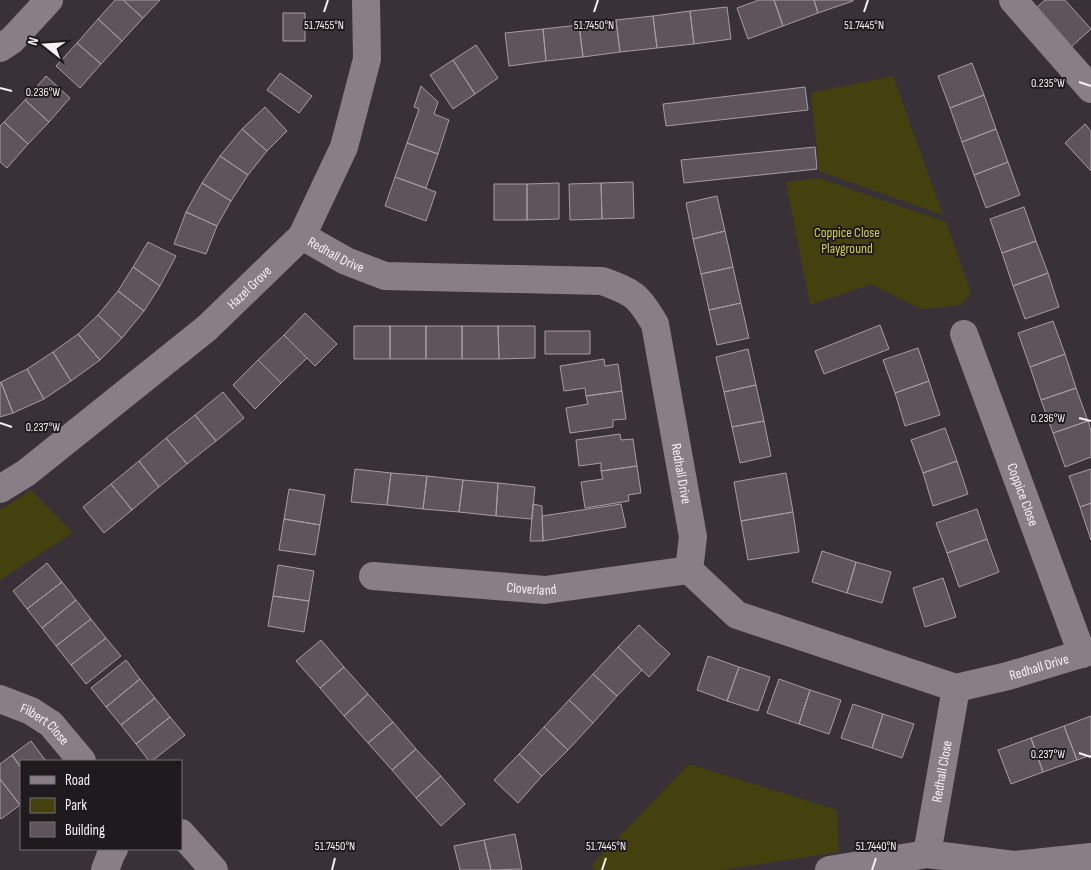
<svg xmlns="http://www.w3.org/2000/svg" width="1091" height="870" font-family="'Sofia Sans Condensed',sans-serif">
<rect width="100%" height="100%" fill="#393138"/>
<!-- green -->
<path fill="#44410e" d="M893,76l50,139 -124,-44 -8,-78z
M818,178l128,44 25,71 -10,12 -40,4 -50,-25 -61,21 -24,-123z
M31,490l42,43 -73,47v-70z
M689,764l148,46 2,42 -118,18h-125l-5,-4z"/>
<!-- building -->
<path fill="#5e555c" stroke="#a69ca4" d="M115,0h8l20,18 -21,23 -24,-22z
M123,0h37l-17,18z
M759,0h15l9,26 -35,13 -11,-31z
M774,0h40l4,13 -35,13z
M814,0h39v1l-35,12z
M1045,0h20l26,29 -21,19 -34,-40z
M727,7l4,32 -37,5 -4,-33z
M690,11l4,33 -37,4 -4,-32z
M283,13h22v28h-22z
M653,16l4,32 -37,4 -4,-32z
M98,19l24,22 -21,23 -24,-21z
M616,20l4,32 -37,5 -4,-32z
M579,25l4,32 -37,4 -3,-32z
M543,29l3,32 -37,5 -4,-33z
M77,43l24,21 -21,24 -24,-22z
M476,45l22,33 -23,16 -22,-34z
M453,60l22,34 -22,15 -23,-34z
M972,63l12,32 -34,13 -12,-32z
M280,73l32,23 -13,17 -32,-23z
M46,76l24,22 -21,24 -24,-22z
M421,86l17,16 -4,12 15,6 -11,34 -31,-11 12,-34 -5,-2z
M805,87l3,23 -142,16 -3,-22z
M984,95l12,34 -34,13 -12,-34z
M25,100l24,22 -21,22 -24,-22z
M265,107l22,24 -20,20 -25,-22z
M4,122l24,22 -21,24 -7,-6v-36z
M1085,124l6,7v40l-26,-28z
M242,129l25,22 -19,24 -28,-19z
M996,129l12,33 -34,13 -12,-33z
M407,143l31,11 -12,34 -31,-11z
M815,147l2,22 -133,14 -3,-23z
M220,156l28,19 -17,26 -29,-18z
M1008,162l12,33 -34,13 -12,-33z
M395,177l41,15 -10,29 -41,-15z
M633,182l1,36 -32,1 -1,-36z
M202,183l29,18 -14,25 -31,-14z
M559,183v36l-32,1v-36z
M601,183l1,36 -32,1 -1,-36z
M494,184h33v36h-33z
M717,196l8,35 -32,8 -7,-36z
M1024,207l12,34 -34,12 -12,-34z
M186,212l31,14 -11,28 -32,-10z
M725,231l8,36 -32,7 -8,-35z
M1036,241l12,32 -35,13 -11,-33z
M148,242l28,14 -16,30 -27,-19z
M133,267l27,19 -16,25 -26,-20z
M733,267l8,36 -32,7 -8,-36z
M1048,273l11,34 -34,12 -12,-33z
M118,291l26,20 -22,27 -24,-23z
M741,303l8,35 -32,7 -8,-35z
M305,313l32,31 -22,22 -31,-31z
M98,315l24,23 -22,22 -22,-26z
M1053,321l12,33 -35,13 -12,-34z
M880,325l9,24 -65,25 -9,-23z
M354,326h36v33h-36z
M390,326h36v33h-36z
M426,326h36v33h-36z
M462,326h36l1,33h-37z
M498,326h37v32l-36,1z
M545,331h45v23h-45z
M78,334l22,26 -29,21 -18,-29z
M284,335l23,23 -26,25 -23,-23z
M918,348l11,33 -34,12 -12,-33z
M748,349l8,36 -32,7 -8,-35z
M53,352l18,29 -27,18 -17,-30z
M1065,354l11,34 -35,12 -11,-33z
M604,359l1,7 13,-2 4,27 -36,5 -1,-8 -21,3 -4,-25z
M258,360l23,23 -26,26 -22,-24z
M27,369l17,30 -31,14 -12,-31z
M929,381l11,34 -35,11 -10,-33z
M1,382l12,31 -13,4v-34z
M756,385l8,36 -32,6 -8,-35z
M1076,388l12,33 -35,12 -12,-33z
M622,391l4,28 -13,1v7l-43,6 -4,-25 22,-4 -2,-8z
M223,392l21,26 -28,23 -21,-26z
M195,415l21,26 -29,23 -21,-26z
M764,421l7,35 -31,7 -8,-36z
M1088,421l3,10v26l-26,10 -12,-34z
M945,428l12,33 -34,12 -12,-33z
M620,434l1,6 12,-1 4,27 -36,5v-8l-22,3 -3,-26z
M166,438l21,26 -28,23 -20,-26z
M139,461l20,26 -27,23 -21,-26z
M957,461l11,33 -35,12 -10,-33z
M637,466l4,27 -13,2 1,6 -44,7 -4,-26 22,-3 -2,-8z
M355,469l36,4 -4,32 -36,-3z
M1091,469v34l-11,4 -11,-31z
M391,473l36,3 -4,33 -36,-4z
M786,473l7,39 -52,9 -7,-39z
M427,476l36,4 -4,32 -36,-3z
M463,480l35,3 -2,33 -37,-4z
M498,483l37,4 -3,32 -36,-3z
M111,484l21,26 -28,23 -21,-26z
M289,489l36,6 -5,30 -36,-6z
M1091,503v37l-11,-33z
M533,504l9,2 1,35h-13z
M621,504l5,23 -83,14 -1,-25z
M977,509l10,30 -40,14 -11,-30z
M793,512l6,40 -51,8 -7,-39z
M284,519l36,6 -5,30 -36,-5z
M987,539l12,33 -40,15 -12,-34z
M822,551l34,11 -9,31 -35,-11z
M856,562l35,10 -9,31 -35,-10z
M47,563l15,19 -35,27 -14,-18z
M278,565l36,6 -5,30 -36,-5z
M943,578l13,39 -31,10 -12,-39z
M62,582l14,18 -34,28 -15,-19z
M273,596l36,5 -5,31 -36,-6z
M76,600l15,19 -35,27 -14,-18z
M91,619l15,19 -35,27 -15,-19z
M639,625l31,29 -21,23 -31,-30z
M106,638l15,18 -35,28 -15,-19z
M321,640l23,27 -24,21 -24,-27z
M618,647l24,23 -25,26 -24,-22z
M708,656l31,11 -12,34 -30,-11z
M126,660l14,19 -34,28 -15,-19z
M344,667l24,27 -24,22 -24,-28z
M739,667l31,10 -12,34 -31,-10z
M593,674l24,22 -24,27 -24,-23z
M140,679l15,19 -34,27 -15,-18z
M779,679l31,11 -11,34 -32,-11z
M810,690l31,10 -12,34 -30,-10z
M368,694l25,28 -25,21 -24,-27z
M155,698l15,19 -34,27 -15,-19z
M569,700l24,23 -25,27 -24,-23z
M853,704l30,10 -11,34 -31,-10z
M883,714l31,10 -12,34 -30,-10z
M1091,716v39l-14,5 -13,-34z
M170,717l15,18 -33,26h-3l-13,-17z
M393,722l23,27 -24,21 -24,-27z
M1064,726l13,34 -34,12 -12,-34z
M544,727l24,23 -26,26 -23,-22z
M1031,738l12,34 -32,12 -13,-34z
M31,741l15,20h-25v7l-9,-13z
M416,749l25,27 -25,22 -24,-28z
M519,754l23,22 -24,27 -24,-23z
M12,755l9,13v36l-1,1 -20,-26v-15z
M441,776l24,28 -24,22 -25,-28z
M0,779l20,26 -19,14 -1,-1z
M515,834l7,35 -31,1 -7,-30z
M484,840l7,30h-31l-6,-24z"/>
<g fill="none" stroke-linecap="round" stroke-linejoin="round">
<!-- minor -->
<g stroke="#887e86" stroke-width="28">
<path d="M1013,0l78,89"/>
<path d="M0,48l12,-8 37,-40"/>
<path id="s1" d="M302,236l44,25 39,15 217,5c31,11 36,14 53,43l38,213 -4,33 48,45 219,73 52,-12 83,-25"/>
<path id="s2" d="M964,334l118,320"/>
<path id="s3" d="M0,489l26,-16 181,-145 95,-92 42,-89 23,-88 -1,-59"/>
<path id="s4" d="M373,576l172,14 144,-20"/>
<path id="s5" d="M0,699l31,12 20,13 31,37"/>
<path d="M181,833l33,37"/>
<path id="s6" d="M927,854l29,-166"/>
<path d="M105,870l6,-16 3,-5"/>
<path d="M829,870l98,-16 87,11 77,-8"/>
</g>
</g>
<!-- ticks -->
<path fill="none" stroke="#f6f0f5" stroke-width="2" d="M324,12l4,-12M594,12l4,-12M864,12l4,-12M1079,82l12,4M0,88l12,3M1079,418l12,3M0,423l12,4M1079,753l12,4M332,870l3,-12M602,870l4,-12M872,870l4,-12"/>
<g text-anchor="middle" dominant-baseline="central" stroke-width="4" stroke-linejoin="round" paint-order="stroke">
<!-- park labels -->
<g font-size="14" fill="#d6ce52" stroke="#1e1a1d">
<text x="847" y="232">Coppice Close<tspan x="847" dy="16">Playground</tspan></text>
</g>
<!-- street labels -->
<g font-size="14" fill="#f6f0f5" stroke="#1e1a1d">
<text stroke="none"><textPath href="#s1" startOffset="39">Redhall Drive</textPath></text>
<text stroke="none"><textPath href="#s3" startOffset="321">Hazel Grove</textPath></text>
<text stroke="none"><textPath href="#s1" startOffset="532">Redhall Drive</textPath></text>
<text stroke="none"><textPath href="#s2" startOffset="171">Coppice Close</textPath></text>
<text stroke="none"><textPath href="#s4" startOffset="159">Cloverland</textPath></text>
<text stroke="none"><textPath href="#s1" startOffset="1012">Redhall Drive</textPath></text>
<text stroke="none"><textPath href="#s5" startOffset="52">Filbert Close</textPath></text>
<text stroke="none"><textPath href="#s6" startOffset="84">Redhall Close</textPath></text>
</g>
</g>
<g font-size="12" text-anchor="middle" fill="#f6f0f5" stroke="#1e1a1d" stroke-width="4" stroke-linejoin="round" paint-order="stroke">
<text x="324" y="29">51.7455°N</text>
<text x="594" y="29">51.7450°N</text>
<text x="864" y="29">51.7445°N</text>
<text x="1048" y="87">0.235°W</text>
<text x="43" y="96">0.236°W</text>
<text x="1048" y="422">0.236°W</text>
<text x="43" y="431">0.237°W</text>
<text x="1048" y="758">0.237°W</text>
<text x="335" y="850">51.7450°N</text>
<text x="606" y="850">51.7445°N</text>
<text x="876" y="850">51.7440°N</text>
</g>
<!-- legend -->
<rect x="20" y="760" width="162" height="90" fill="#1e1a1d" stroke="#747073"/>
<rect x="30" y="776" width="25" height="8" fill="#887e86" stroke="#747073"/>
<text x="65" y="785" font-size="15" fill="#f6f0f5">Road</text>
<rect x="30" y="798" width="25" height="15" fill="#44410e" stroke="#747073"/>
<text x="65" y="810" font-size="15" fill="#f6f0f5">Park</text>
<rect x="30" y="822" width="25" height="15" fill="#5e555c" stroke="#747073"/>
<text x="65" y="835" font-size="15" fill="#f6f0f5">Building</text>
<!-- north arrow -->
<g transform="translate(45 45) rotate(287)" stroke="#1e1a1d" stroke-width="4" paint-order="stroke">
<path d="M0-4L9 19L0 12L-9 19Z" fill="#f6f0f5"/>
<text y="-8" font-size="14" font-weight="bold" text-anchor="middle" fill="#f6f0f5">N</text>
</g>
</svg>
